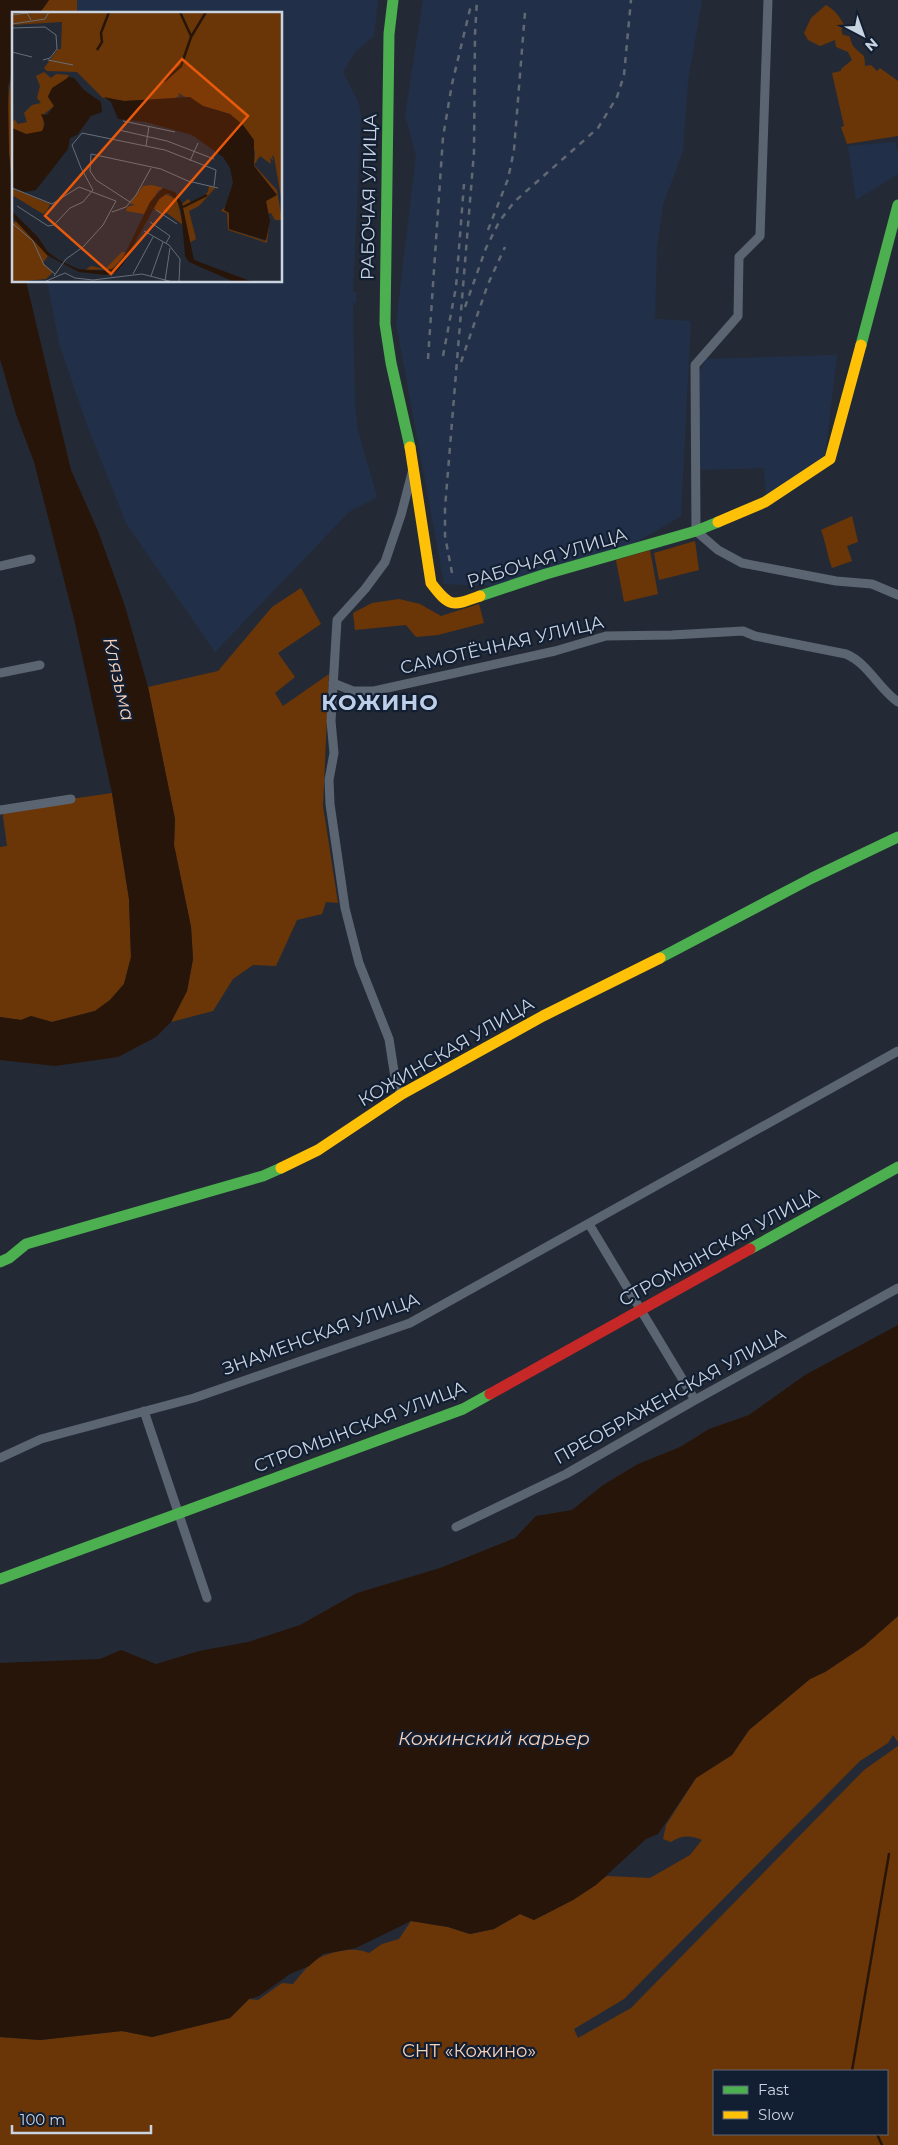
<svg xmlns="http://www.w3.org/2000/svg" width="898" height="2145" font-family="Montserrat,sans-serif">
<rect width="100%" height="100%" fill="#242a35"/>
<!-- built -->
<path fill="#213048" d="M77,0h301l-4,36 -19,16 -12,20 16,32 2,14 -8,174h3v11h-3l2,99 2,25 20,70 -28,15 -134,140 -89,-129 -39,-98 -28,-82 -12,-62h234v-267h-204z
M423,0h279l-14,81 -5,70 -20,54 -6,42 -2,72 36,2 -10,195 -44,26 -145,44 -48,-2 -48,-261 20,-167 -11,-41z
M895,142l3,11v21l-42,26 -8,-54z
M837,355l-12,101 -59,41 -2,-29 -64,2v-99l6,-12z"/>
<!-- green -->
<path fill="#6a3607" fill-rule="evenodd" d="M49,0h28v14h-38z
M826,5c10,6 14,12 19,22l-4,3 2,5 6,1c2,4 3,10 6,12 8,9 10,4 10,18l6,-1 6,6 3,-3 18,13v55l-51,8 -6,-17 3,-1 -12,-53 9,-2v-2l11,-9 -4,-8 -12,-5 -1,-7 -15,6 -12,-6 -4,-7 7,-15z
M14,64v147c-4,-48 -12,-100 0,-147z
M852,516l6,26 -11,4 5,15 -20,7c-5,-13 -6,-25 -11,-38z
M695,541l4,29 -40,10 -5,-27z
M650,550l8,44 -34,8 -8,-42z
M301,588l20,36 -43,29 17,24 -20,16 8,13 46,-32 -6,132 15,97 -12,-1 -4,12 -25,6 -21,46 -23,-1 -20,14 -20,32 -42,11 16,-31 6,-32 -2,-32 -17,-82 1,-26 -27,-132 70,-16 54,-64z
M399,599l21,5 21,12 38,-12 5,19 -46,12 -22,2 -10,-12 -51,5 -2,-17 19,-10z
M112,793l17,106 2,58 -7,27 -14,16 -15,11 -43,11 -21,-6 -10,4 -21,-3v-170l7,-1 -5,-37z
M898,1616v126l-5,-7 -5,8 -28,18 -236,238 -50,30 4,9 53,-30 233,-238 34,-24v399h-898v-108l40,3 82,-9 30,6 78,-19 19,-19 9,1 24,-17 11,1c17,-20 21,-28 48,-33 12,-2 17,-2 28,2l13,-9 17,-5 12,-18 37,6 22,7 24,-5 26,-15 14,6 39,-20 34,-24 43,2 40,-23 12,-15c-11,-5 -21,-5 -31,2l-8,-3 3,-14 30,-47 36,-23 17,-25 61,-51 15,-7 39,-26zM714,2071h173v63h-173z"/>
<!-- water -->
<path fill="#281509" d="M0,0h49l-10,14h-25v50l-6,23 1,65 5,59v70h12l45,189 27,61 27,75 23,81 27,132 -1,26 17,82 2,32 -6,32 -16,31 -15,15 -38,20 -63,9 -55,-6v-43l21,3 10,-4 21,6 43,-11 15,-11 14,-16 7,-27 -2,-58 -17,-106 -38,-174 -40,-157 -18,-48 -16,-55z
M898,1325v291l-34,30 -39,26 -15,7 -61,51 -17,25 -36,23 -38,56 -12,5 -50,46 -23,15 -39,20 -14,-6 -26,15 -24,5 -22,-7 -37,-6 -55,27 -33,6 -14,12 -19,8 -31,22 -10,3 -19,19 -78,19 -30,-6 -82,9 -40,-3v-374l100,-4 21,-9 35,14 43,-13 49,-9 52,-17 57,-32 83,-25 75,-30 21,-22 36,-6 31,-25 35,-21 42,-17 29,-18 40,-14 56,-40z"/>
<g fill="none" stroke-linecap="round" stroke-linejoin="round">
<!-- stream -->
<path stroke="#281509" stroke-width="2.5" d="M852,2071l37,-217
M877,2134l5,11"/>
<!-- street -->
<path stroke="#5b6572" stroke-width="9" d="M768,0l-8,236 -21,21 -1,59 -43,49 1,166 22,19 24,13 94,18 36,3 26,11
M0,566l31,-7
M0,673l40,-8
M333,683l20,8h21l181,-40 51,-15 66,-1 71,-4 12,5 91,18c23,10 32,34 52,48
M0,810l71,-11
M402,1094l-6,-10 -7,-45 -30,-76 -14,-55 -15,-104 -1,-24 5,-27 -3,-32 6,-101 28,-31 20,-27 16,-47 12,-46
M589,1224l106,176
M144,1411l63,187
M0,1458l41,-19 153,-41 216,-75 488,-272
M456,1527l110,-53 129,-74 203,-112"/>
<!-- fast -->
<path stroke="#4caf50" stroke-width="11" d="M393,0l-4,34 -4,290 6,39 19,84
M861,345l37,-140
M480,596l66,-22 150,-43 22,-9
M660,958l152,-80 86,-41
M750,1249l148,-82
M0,1262l9,-4 17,-14 237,-68 18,-8
M0,1579l463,-170 27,-15"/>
<!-- slow -->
<path stroke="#ffc107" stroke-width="11" d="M410,447l21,136c19,25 21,23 49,13
M718,522l47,-20 65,-43 31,-114
M281,1168l37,-18 84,-56 141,-78 117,-58"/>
<!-- jam -->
<path stroke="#c62828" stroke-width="11" d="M490,1394l260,-145"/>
<!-- rail -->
<path stroke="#616873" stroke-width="2.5" stroke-dasharray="6 6" stroke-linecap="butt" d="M488,230l20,-51 6,-29 11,-138
M465,307l21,-59 13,-26 15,-20 84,-74 19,-31 7,-22 7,-75
M443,356l13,-69 8,-103
M428,359l15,-222 9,-53 19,-79
M461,362l27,-78 17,-37
M452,573l-7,-37v-28l29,-356 1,-118 2,-34"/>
</g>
<g text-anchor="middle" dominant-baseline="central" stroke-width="4.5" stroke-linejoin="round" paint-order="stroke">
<!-- street labels -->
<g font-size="18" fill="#cad3e0" stroke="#121f33">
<text transform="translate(369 197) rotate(-89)">РАБОЧАЯ УЛИЦА</text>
<text transform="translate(547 558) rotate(-17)">РАБОЧАЯ УЛИЦА</text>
<text transform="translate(502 645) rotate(-13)">САМОТЁЧНАЯ УЛИЦА</text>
<text transform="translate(446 1052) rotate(-30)">КОЖИНСКАЯ УЛИЦА</text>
<text transform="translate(719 1247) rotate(-29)">СТРОМЫНСКАЯ УЛИЦА</text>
<text transform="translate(321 1334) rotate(-20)">ЗНАМЕНСКАЯ УЛИЦА</text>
<text transform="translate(670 1396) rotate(-29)">ПРЕОБРАЖЕНСКАЯ УЛИЦА</text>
<text transform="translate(360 1427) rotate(-21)">СТРОМЫНСКАЯ УЛИЦА</text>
</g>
<!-- park labels -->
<g font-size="18" fill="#f8d1b9" stroke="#121f33">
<text x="469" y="2051">СНТ «Кожино»</text>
</g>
<!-- water labels -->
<g font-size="19" font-style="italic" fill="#f7d0b9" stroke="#121f33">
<text transform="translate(119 679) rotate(77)">Клязьма</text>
<text x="494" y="1738">Кожинский карьер</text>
</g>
<!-- district labels -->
<g font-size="22" font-weight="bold" letter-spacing="1" fill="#bccee8" stroke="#121f33">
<text x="380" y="702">КОЖИНО</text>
</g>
</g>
<!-- overview -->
<g transform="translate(12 12)">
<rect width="270" height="270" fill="#242a35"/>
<path d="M0,0h270v191l-8,-46 -2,-2 1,6 -3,-4 1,7 -11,-8 -6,9 23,25 5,30h-7l-4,-7 -3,1 -2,-13 10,-7 -22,-28 1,-14 -7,-18 -18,-20 -27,-8 -25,-13 1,3 -6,3 -49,2 -21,-3 -26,-26 -30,-1 -3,-3 14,-19h3l1,-27 -50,3zM32,60l7,6 5,-4 13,1 -4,7 -13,7 -4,7 6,10 -11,9 1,15 -4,4h-14l-14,-6v-7l3,-1 3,4 9,-2 -3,-9 8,-8 9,-2 -4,-5 3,-12 -4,-10zM140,173l11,3 -5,3 -14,23 -18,-3 1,-4 8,-2 -5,-2 13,-17zM197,174l7,1 -17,19 -10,5 7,28 -7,4 -7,-39 6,-5 4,4 6,-3 10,-8zM0,176l38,16 -3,7 -4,3 -31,-19zM152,181l13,7 6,25 -19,-14 -2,3 -9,-6zM213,195l4,6v16l36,12 5,-25 -3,27 -39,-13 -1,-17 -6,-2zM5,209l31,35 -5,7 10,9 -7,7 -34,3v-59zM110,240h3l-1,4 -12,13 -27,1 6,-4 14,3z" fill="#6a3607"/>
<path d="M57,65l5,1 10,12 17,12 1,10 -11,4 -14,19 -7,3 -2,11 -32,41 -11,2 -13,-5v-59l14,6 16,-3 3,-7 -4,-10 6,1 7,-9 -6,-9 4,-9zM92,85l20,4 66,-4 13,9 27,8 13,11 11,15v26l23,29 -11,6 4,20 -4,19 -37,-11v-16l-5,-3 9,-27 -3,-15 -7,-11 -31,-22 -46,-13 -28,-3 -7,-17zM151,176l12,4 7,11 12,57 59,22 -21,-1 -43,-19 -4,-6 -4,-45 -4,-11 -9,-7 -9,6 -36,65 -7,8 -10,3 -27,-3 -32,-17 -35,-38v-6l26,26 10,15 11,8 19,9 28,2 10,-4 8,-11 26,-54z" fill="#281509"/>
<path fill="none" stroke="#281509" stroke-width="2.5" d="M168,0l11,24M85,38l5,-8 -1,-9 8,-21M152,69l17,-15 10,-29 15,-25M171,195l24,-12"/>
<path fill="none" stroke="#666e79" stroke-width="1" d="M0,3l15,-2 4,7M0,12l33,-5 4,-7M0,16l33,-1 11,8 1,14 -7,9 -7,2M0,40l20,5M36,48l25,5M111,109l52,11M107,118l48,11 47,18M134,134l3,-20M178,149l8,-18M0,176l40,16 27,-17 37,14 -13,24 -20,22 -17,12 -12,17M81,178l-12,-22 -9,-23 10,-12 83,17 51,20 -2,16M118,190l-34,-22 -6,-9 1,-17 70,15 27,12 30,7M5,194l31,20 6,-1 16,-17 13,-6 10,-12M144,198l21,14M100,200l14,-5 10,-12 15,-27M138,210l20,14 -4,7M0,211l21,18 11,24 11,9M132,219l25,14 11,14 -1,23M121,262l20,-37M139,264l12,-34M153,269l5,-33M32,270l21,-9 10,5 18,2 49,-6 31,8M97,270h25"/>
<path fill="#e8590c" fill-opacity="0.15" stroke="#e8590c" stroke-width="2.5" d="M170,47l66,57 -137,158 -66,-58z"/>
<rect width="270" height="270" fill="none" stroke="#cad3e0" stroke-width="2.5"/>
</g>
<!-- legend -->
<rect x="713" y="2070" width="175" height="65" fill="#121f33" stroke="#5c6778"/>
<rect x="723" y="2086" width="25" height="8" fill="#4caf50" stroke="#5c6778"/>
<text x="758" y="2095" font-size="15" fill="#cad3e0">Fast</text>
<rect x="723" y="2111" width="25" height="8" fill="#ffc107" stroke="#5c6778"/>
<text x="758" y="2120" font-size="15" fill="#cad3e0">Slow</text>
<!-- north arrow -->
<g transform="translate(863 35) rotate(139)" stroke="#121f33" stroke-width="4" paint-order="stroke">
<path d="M0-4L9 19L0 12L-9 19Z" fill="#cad3e0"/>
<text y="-8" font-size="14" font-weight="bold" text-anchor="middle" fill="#cad3e0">N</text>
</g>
<!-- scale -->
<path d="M12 2125v8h139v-8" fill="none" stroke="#cad3e0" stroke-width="2.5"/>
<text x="20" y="2125" font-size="15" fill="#cad3e0" stroke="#121f33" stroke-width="4" paint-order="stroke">100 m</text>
</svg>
